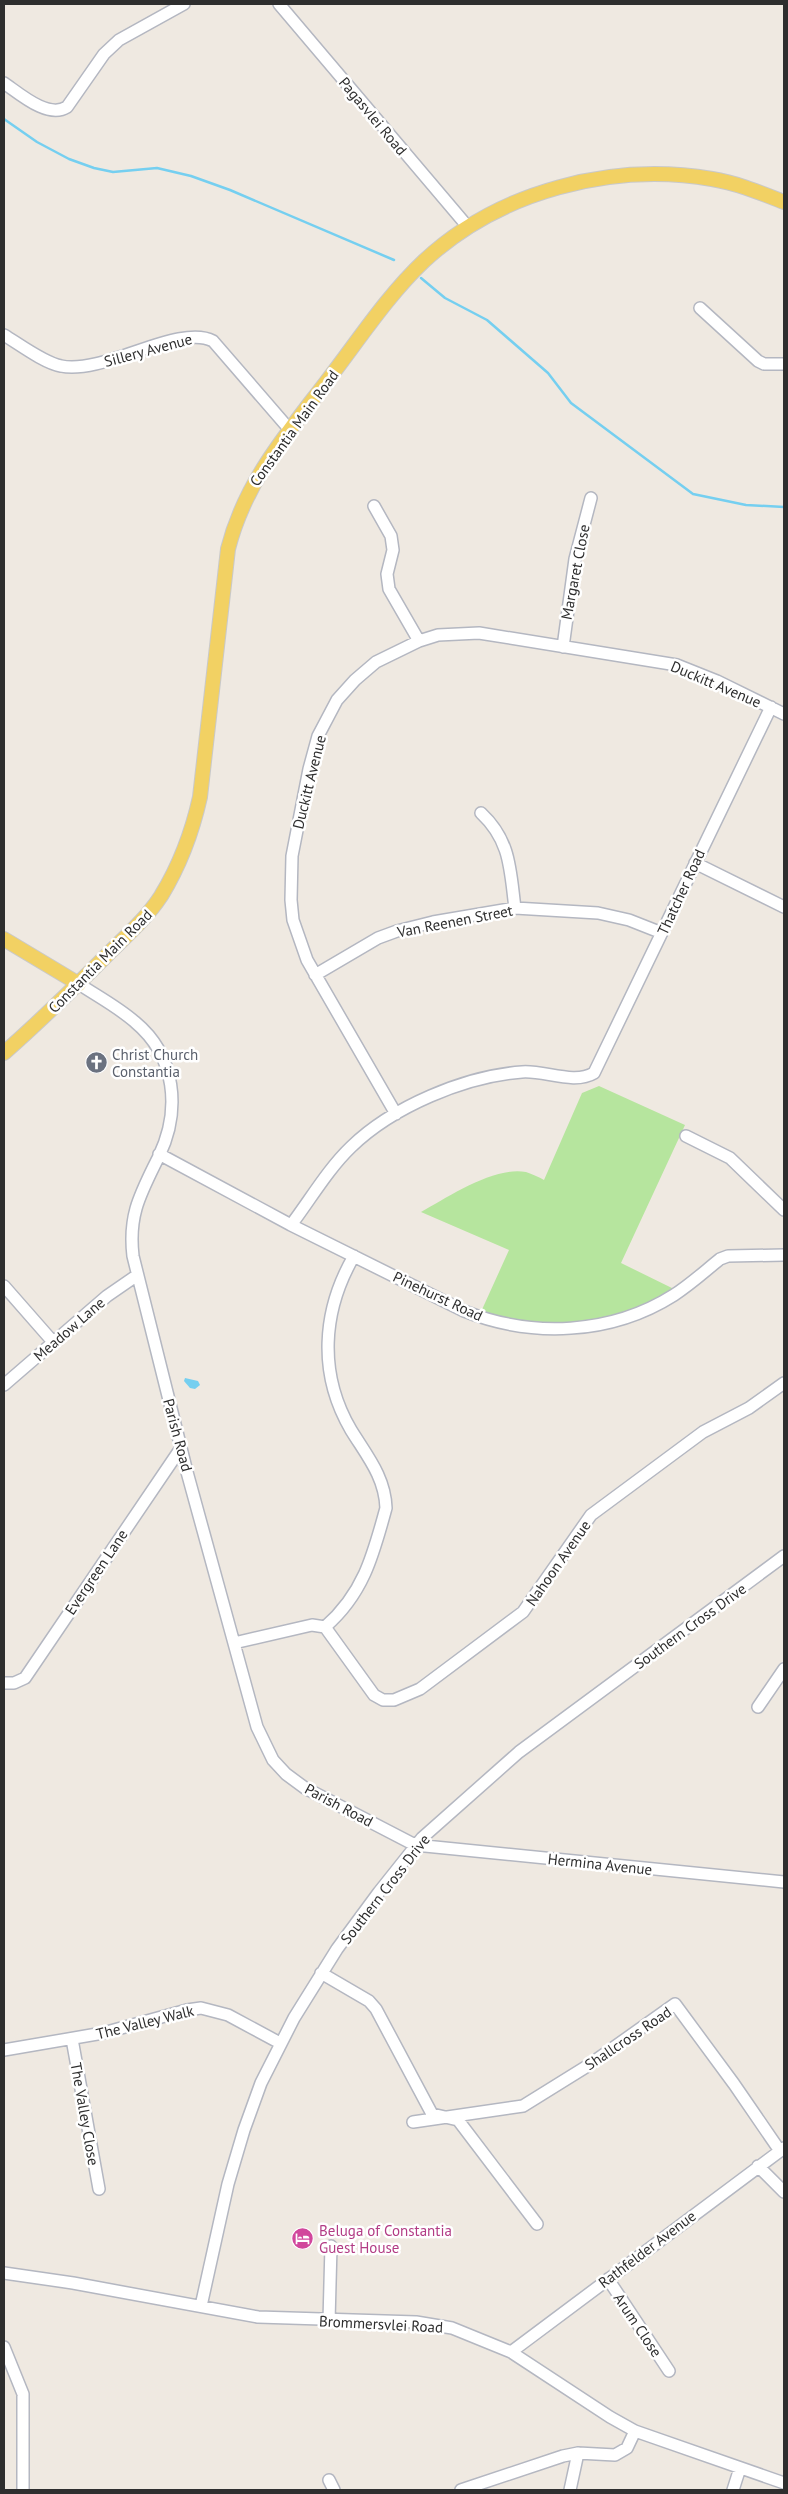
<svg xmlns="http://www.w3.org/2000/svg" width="788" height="2494" font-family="'PT Sans',sans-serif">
<rect width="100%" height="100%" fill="#efe9e1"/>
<!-- green -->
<path fill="#b6e59e" d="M599,1086l86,39 -64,138 55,27 -65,29 -58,7 -73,-12 29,-64 -88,-38c27,-15 73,-46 105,-40 6,2 13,5 18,8l38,-87z"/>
<!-- water -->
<path fill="#75cff0" d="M185,1378l13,3 2,4 -5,4 -5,-1 -6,-7z"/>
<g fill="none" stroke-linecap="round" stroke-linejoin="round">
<!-- stream -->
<path stroke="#75cff0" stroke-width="2.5" d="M4,119l33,23 32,17 25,9 19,4 44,-4 34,8 39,14 164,70
M421,278l24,20 42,22 61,53 23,30 122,91 53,11 38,2"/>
<defs>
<path id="minor" d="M279,4l189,223
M4,83c16,11 44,36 63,24l37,-53 15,-14 65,-36
M700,308l58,53 6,3h20
M4,335c15,9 40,28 57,31 43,9 118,-43 152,-25l77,89
M374,506l17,30 2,14 -6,24 2,15 30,52
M563,647l12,-88 16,-61
M481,813c30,28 29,57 34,95
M695,863l89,44
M315,975l63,-37 19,-7 36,-9 82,-14 83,5 31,7 33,13
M79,984c18,12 39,23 56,38 41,34 46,88 24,134 -18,37 -31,58 -26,100l54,216 70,255 16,33 13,14 19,14 110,57 369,37
M396,1114l-89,-154 -14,-40 -2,-20 1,-44 17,-87 9,-33 19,-36 18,-20 21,-18 43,-21 19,-6 41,-2 198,32 40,16 67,33
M686,1136l44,22 54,52
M159,1154l132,71 173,86c68,27 147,24 210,-16 17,-11 31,-24 46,-36l8,-3 56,-1
M291,1225c19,-25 37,-56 60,-78 41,-40 114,-71 171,-75 22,-2 52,13 72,1l177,-366
M4,1286l50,57
M4,1385l103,-89 29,-20
M325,1627l49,68 9,5h11l26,-11 103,-77 68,-97 112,-83 46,-24 35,-25
M325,1627c38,-33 48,-71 61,-119 -1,-31 -19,-52 -35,-78 -33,-56 -29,-119 3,-174
M234,1643l78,-18 13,2
M4,1683h10l11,-5 156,-230
M758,1707l26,-38
M321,1973l48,28 7,8 56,105 26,6 79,104
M72,2039l27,150
M4,2050l99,-17 84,-23 14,-2 27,7 52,28
M413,2122l110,-16 66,-41 86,-61 59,80 46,67
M758,2166l26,26
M4,2273l69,10 185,34 158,5 36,6 59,24 99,65 25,14 149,52
M608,2279l61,92
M201,2306l27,-122 16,-54 17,-47 33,-65 43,-69 42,-57 43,-54 97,-86 265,-196
M329,2321l2,-75
M4,2347l19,47v96
M511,2352l273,-204
M329,2480l5,10
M461,2490l102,-34 15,-3 37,2 12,-7 8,-17
M570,2490l8,-37
M733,2490l7,-22"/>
<path id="major" d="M4,939l75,45
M4,1053c35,-31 69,-64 103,-98 18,-18 39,-36 54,-59 19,-31 31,-63 39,-99l28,-248c17,-67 58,-114 99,-168 31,-40 60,-85 97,-120 75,-70 188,-99 288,-82 25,4 49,14 72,23"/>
</defs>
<!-- minor casing -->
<use href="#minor" stroke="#b4b7c1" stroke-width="14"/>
<!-- major casing -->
<use href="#major" stroke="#c9c9c9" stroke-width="16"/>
<!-- minor -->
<use href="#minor" stroke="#fff" stroke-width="11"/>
<!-- major -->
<use href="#major" stroke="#f2d163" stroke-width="14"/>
</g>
<!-- icons -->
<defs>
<symbol id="church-disc" viewBox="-11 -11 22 22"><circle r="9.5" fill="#6b7280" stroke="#fff"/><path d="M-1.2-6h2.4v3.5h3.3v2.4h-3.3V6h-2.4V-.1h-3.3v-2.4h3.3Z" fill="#fff"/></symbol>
<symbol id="hotel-disc" viewBox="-11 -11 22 22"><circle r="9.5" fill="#d1479c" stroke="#fff"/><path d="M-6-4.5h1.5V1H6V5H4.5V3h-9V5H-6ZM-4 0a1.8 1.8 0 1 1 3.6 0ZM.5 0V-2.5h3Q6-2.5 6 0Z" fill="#fff"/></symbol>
</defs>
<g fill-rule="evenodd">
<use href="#church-disc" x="84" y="1050" width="25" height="25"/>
<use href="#hotel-disc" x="290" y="2226" width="25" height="25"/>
</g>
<g text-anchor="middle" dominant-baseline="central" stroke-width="5" stroke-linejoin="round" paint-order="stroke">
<!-- street labels -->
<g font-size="15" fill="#2e2e2e" stroke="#fff">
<text transform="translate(373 116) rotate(50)">Pagasvlei Road</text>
<text transform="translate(148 350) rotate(-15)">Sillery Avenue</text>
<text transform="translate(294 428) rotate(-54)">Constantia Main Road</text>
<text transform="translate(575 572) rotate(-79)">Margaret Close</text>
<text transform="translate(716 684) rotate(23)">Duckitt Avenue</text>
<text transform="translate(309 782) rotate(-76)">Duckitt Avenue</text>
<text transform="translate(681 892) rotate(-65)">Thatcher Road</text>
<text transform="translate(455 921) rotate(-11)">Van Reenen Street</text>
<text transform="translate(100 961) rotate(-45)">Constantia Main Road</text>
<text transform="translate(438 1296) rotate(25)">Pinehurst Road</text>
<text transform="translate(69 1329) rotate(-41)">Meadow Lane</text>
<text transform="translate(178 1435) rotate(75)">Parish Road</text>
<text transform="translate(558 1563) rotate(-55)">Nahoon Avenue</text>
<text transform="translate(96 1572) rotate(-56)">Evergreen Lane</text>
<text transform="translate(690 1626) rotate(-36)">Southern Cross Drive</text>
<text transform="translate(339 1805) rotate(28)">Parish Road</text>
<text transform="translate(600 1864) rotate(6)">Hermina Avenue</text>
<text transform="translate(385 1889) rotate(-52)">Southern Cross Drive</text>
<text transform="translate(145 2022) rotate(-14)">The Valley Walk</text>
<text transform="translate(628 2038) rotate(-34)">Shallcross Road</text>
<text transform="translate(85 2114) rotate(80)">The Valley Close</text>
<text transform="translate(647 2249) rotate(-37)">Rathfelder Avenue</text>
<text transform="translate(381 2324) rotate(3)">Brommersvlei Road</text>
<text transform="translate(638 2325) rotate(56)">Arum Close</text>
</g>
<!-- worship labels -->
<g font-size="15" fill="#5b616d" stroke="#fff" text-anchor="start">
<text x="112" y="1054">Christ Church<tspan x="112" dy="17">Constantia</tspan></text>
</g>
<!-- hotel labels -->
<g font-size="15" fill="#b23c85" stroke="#fff" text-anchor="start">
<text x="319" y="2230">Beluga of Constantia<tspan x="319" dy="17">Guest House</tspan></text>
</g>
</g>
<!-- border -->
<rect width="788" height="2494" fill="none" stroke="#2e2e2e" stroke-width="10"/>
</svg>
